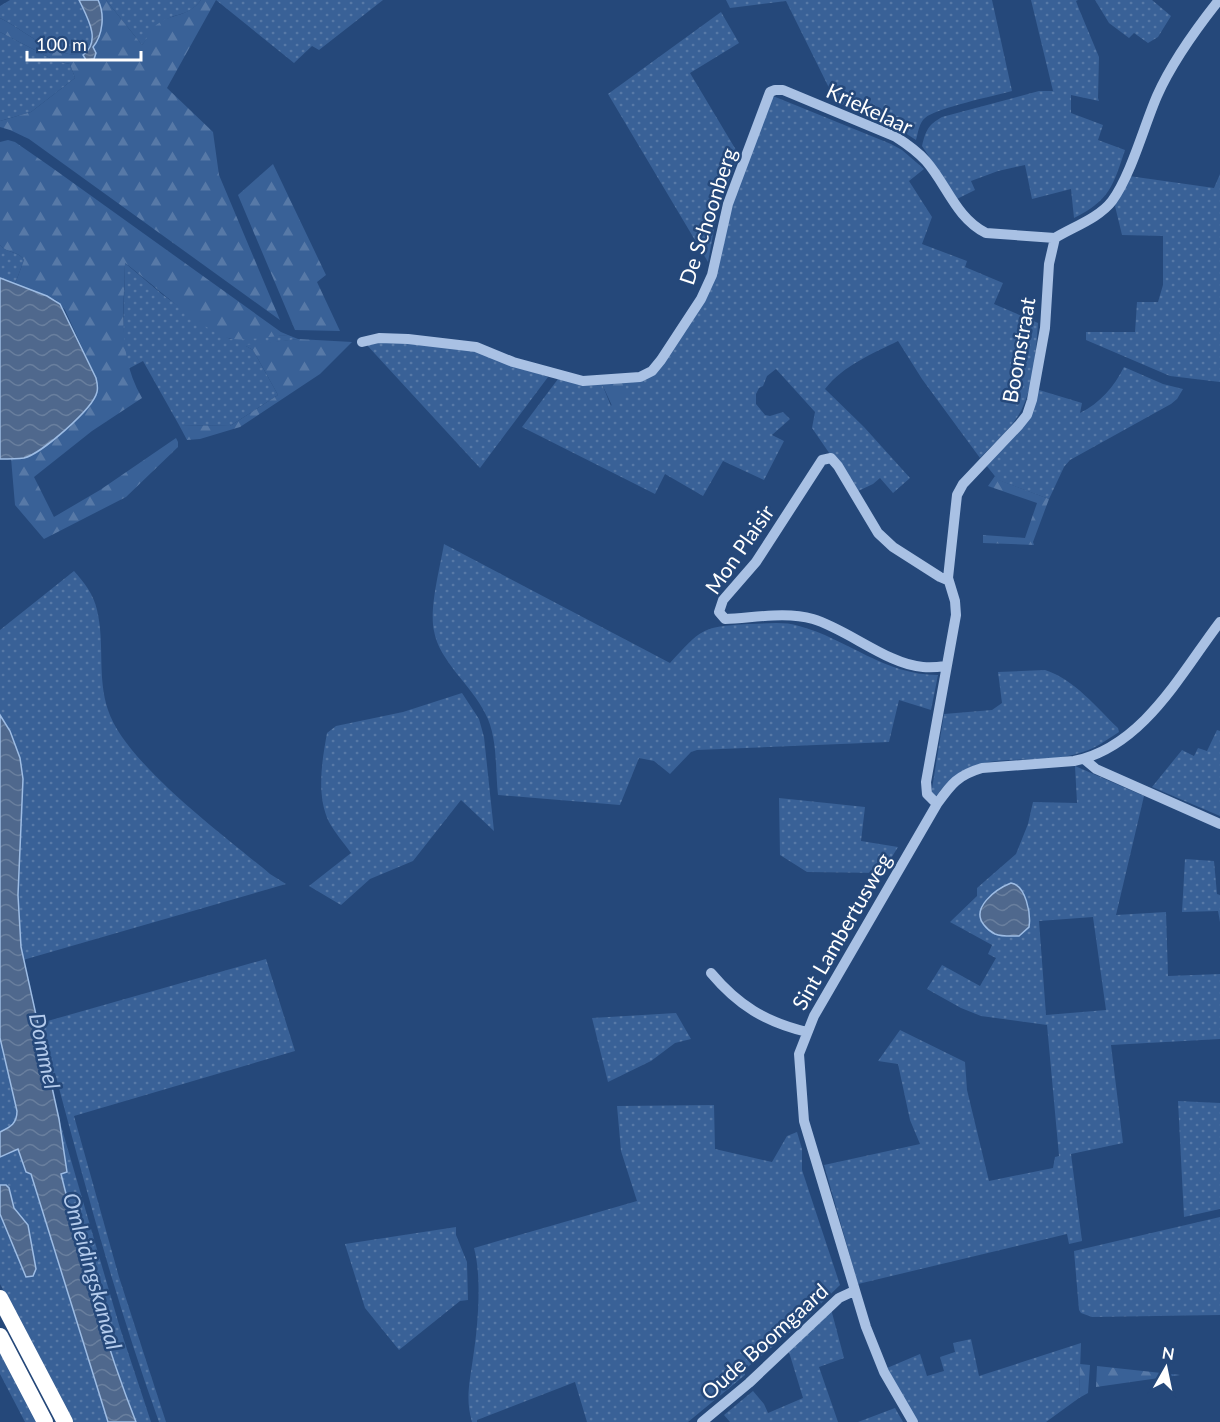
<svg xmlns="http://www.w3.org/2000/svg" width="1220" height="1422" font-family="Lato,sans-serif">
<defs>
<pattern id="grass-dots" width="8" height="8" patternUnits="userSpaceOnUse" patternTransform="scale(1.5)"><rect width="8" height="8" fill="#396197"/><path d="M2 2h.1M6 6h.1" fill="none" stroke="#5779a7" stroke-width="1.8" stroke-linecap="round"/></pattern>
<pattern id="forest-firs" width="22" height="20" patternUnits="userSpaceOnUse" patternTransform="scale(1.5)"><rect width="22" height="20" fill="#396197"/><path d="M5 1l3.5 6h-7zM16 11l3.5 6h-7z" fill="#5779a7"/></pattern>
<pattern id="water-waves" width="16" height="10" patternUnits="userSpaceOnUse" patternTransform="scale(1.5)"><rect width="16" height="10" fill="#4f688d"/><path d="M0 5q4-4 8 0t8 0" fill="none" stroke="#697f9e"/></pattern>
</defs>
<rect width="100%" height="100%" fill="#25487a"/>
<!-- grass -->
<path fill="url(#grass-dots)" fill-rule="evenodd" d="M10,0h69l12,26 1,18 -9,11c-31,2 -57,-24 -83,-37v-12z
M106,0h95c-13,17 -24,12 -37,21 -9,7 -15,16 -22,24z
M216,0h167l-64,50 -7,-4 -18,17z
M726,0h266l20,91c-18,5 -76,17 -87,27 -6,5 -7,15 -9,22l-14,-9 -66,-29 -50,-101 -56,7z
M1031,0h47l-2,1 3,8 20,48 -1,41 1,3 -28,-6v18l32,12 -5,15 27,10c-12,36 -15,50 -51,68l-3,-29 -39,10 -7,-34 -27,6 -27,10 4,9 -18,9 -35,-53c4,-16 6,-21 20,-29l97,-26h14z
M1095,0h57l19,16 -13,21 -10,6 -14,-10 -5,5 -20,-15z
M721,12l18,31 -49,30 49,82 -21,53 -10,54 -100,-168z
M0,32l56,29 14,3 5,14 -44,34 -31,9z
M773,96l118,48 11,6 22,19 -15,12 23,36 -10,27 45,17 -2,6 38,16 -9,21 44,19c-2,29 -4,62 -17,88 -10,18 -27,32 -41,47l-58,-79 -24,-38c-26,13 -54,24 -73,48l39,38 46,51 -17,15 -13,-15 -7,6 -17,8 -44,-64 3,-16 -39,-43 -9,7 -4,10 -4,2 -3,6v10l9,11 5,1 13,-4 7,7 -18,16 12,6 -20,39 -41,-19 -20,35 -38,-22 -10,20 -133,-67 36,-48 44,5 9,22 14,-24 26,-9 46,-63 31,-101z
M1220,174v208l-50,-6 -84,-36v-8h49l2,-30h21l5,-17v-49l-41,-1 -7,-29 14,-30 85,12z
M0,245c6,8 19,6 24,15l-9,24 -15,-6z
M125,263l38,32 47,33 20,11 58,-4 10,4 -52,7 7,4 25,45 -48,31 -51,-1 -36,-64 -15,8 -5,-33z
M380,341l83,6 85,30 -68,91 -115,-125z
M1124,367l39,17 20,5 -6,10 -6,5 -101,56 -6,7 -15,32 -51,-19 -12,-15 53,-75 43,13 -2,10c20,-10 34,-26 44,-46z
M444,544l226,119c32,-34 30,-36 78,-39 17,0 35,-3 51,2 49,13 85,49 139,49l-7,35 -32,-10 -10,42 -192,8 -6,2 -21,22 -16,-13 -15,-3 -19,47 -122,-10c-3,-27 0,-58 -13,-82 -13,-27 -46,-52 -51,-82 -5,-23 6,-63 10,-87z
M74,571c10,11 20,24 23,39 8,33 0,67 11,100 17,53 118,127 162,164l16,10 -263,76 -2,-13 -3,-52 5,-117 -3,-20 -10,-27 -10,-16v-85z
M1045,670c29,9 52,38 73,58l1,4c-11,7 -23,16 -36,20 -56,19 -109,-12 -148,46l-4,-3 13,-81 48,-4 10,-7 -4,-31z
M462,693l17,26 5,18 10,94 -33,-31 -48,61 -43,18 -29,26 -32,-19 42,-33c-7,-10 -16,-20 -22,-31 -13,-27 -7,-61 -2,-89l9,-7 67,-14z
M1217,730l3,1v85l-68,-29 30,-37 12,6 4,-8 9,3z
M1075,766l69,30 -28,119 50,-3 2,64 52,-2v65l-109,6 12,98 -52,11 11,87 -13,3 -2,-10 -209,50 -34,-119 96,-21 -10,-24 -12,-56 -20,-3 22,-31 65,32 2,28 22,91 64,-13 2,-11 4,-1 -12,-131 -66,-9 -20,-8 -34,-19 15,-24 38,21 16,-28 -8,-4 4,-9 -42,-23 27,-26v-8l39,-34 12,-30 5,-22 44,1zM1093,917l13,93 -60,5 -7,-94z
M779,798l86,9 -4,34 37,6 -16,26 -75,-1 -27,-17z
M1185,859l29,2 3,33 3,1v27l-2,-11 -36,1z
M266,959l29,92 -221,65 45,161 47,145h-7c-41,-114 -73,-232 -104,-349l-8,1 -10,-50z
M676,1013l15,26 -16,4 -24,18 -43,21 -16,-64z
M0,1038l17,73c0,12 -7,16 -17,21z
M1178,1101l42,2v106l-36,8z
M714,1105l1,44 57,13 15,-26 10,-4 5,17v21l38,115 -41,40 -55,45 1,5 -57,47h-101l-12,-40 -98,38v2h-5c-7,-23 -2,-41 1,-64 5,-31 9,-81 1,-110l163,-47 -16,-50 -4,-45z
M59,1119l61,209 31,94h-15c-32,-81 -54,-164 -76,-248l6,-2z
M18,1149l8,23 5,1 77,249h-36l-72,-138v-70l8,22 10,18 18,15 -8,-44 -14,-17 -8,-23h-6v-28z
M1220,1217v98l-128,2 -11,-4 -2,-3 -5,-59z
M456,1227v8l11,27 1,38 -8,1 -61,49 -34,-42 -20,-64z
M831,1309l13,49 -25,9 19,55h-108l-6,-7 29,-24 11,13 4,9 35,-15 -14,-46z
M971,1339l8,37 102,-33 -2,55 -33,24h-129l-30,-54 33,-14 7,22 17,-5 -4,-14 15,-5 -2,-9z
M0,1350l38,72h-13l-25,-48z
M895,1408l8,14h-45z"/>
<!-- forest -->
<path fill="url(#forest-firs)" d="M98,0h8l36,45c6,-7 9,-17 17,-22 15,-10 29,-6 42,-23h15l-49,88 46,44 6,43 61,145 -251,-181 -19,-9 -10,-3v-6l31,-9 44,-34 -5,-14 -14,-3 -56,-29v-14c26,13 52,39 83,37l3,5 8,-1 2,-6 -3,-6z
M8,140l7,2 36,25 230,165 7,3c-17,1 -38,6 -56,4 -24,-3 -85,-60 -107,-76 -1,48 -8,92 17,135l-50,33 -58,46 20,40 46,-27 76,-52 2,4v5l-52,50 -82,42 -29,-34 -4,-47h13l13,-6 35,-29 23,-26 1,-19 -31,-68 -9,-10 -41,-16 9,-24c-5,-9 -18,-7 -24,-15v-103z
M273,164l53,111 -9,7 23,49 -45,-1 -57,-135z
M298,339l54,3 -32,32 -80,53 -40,12 -13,1 -8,-15 51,1 48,-31 -25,-45 -9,-5z
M625,382l1,8 -13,18 -11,-24z
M995,476l4,4 50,19 -16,43 1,3 -51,-2v-8l42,3 12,-35 -49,-17z
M1080,1364l10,1 -2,28 -9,5z
M1097,1366l83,9 -84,12z"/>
<!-- water -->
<path fill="url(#water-waves)" stroke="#9dbce4" stroke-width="1.5" d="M79,0h19c7,14 5,35 -5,47l3,6 -2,6 -8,1 -3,-5c19,-14 4,-38 -4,-55z
M0,278l47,18 13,8 36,74c1,4 2,10 1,14 -4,17 -56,62 -73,66 -8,1 -16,1 -24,1z
M0,715l10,16 10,27 3,21 -5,116 3,52 38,172 8,53 -6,2c21,84 43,167 75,248h-28l-77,-248 -5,-2 -8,-23 -18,8v-25c10,-5 17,-8 17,-21l-17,-73z
M1011,883c15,2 20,31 18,44l-10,9c-7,0 -16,1 -24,-2 -4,-2 -8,-5 -11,-9 -14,-17 12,-36 27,-42z
M0,1185h6l3,3 5,20 14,17 8,44 -3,7 -7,1 -26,-63z"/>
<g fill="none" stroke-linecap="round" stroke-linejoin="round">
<!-- minor -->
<path stroke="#a9c1e4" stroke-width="10" d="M362,342l17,-4 29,1 68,8 37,15 70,19 57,-4 12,-6 9,-11 40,-61 11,-24 16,-71 42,-112 5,-2h8l113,47c11,7 21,14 30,24 21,24 30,57 60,72l69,5
M946,666c-7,1 -15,2 -23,1 -34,-2 -76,-38 -110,-48 -27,-8 -60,-1 -88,0l-6,-7 4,-12 33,-38 66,-102 9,-2 7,8 40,67 15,14 47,30 7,3 1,-2
M1084,759l12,10 124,55
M937,804l-10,-10 -1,-12 30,-167 -1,-14 -7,-23 9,-83 6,-11 56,-59 8,-10 5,-15 13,-72 4,-64 6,-26c18,-11 44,-20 57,-37 19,-26 32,-75 45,-105 15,-34 39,-67 62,-96
M711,973c27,32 54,49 96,59
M702,1422l47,-39 90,-85 15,-7
M913,1422l-29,-50 -18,-45 -62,-206 -5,-67 15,-38 123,-212c14,-20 21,-29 45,-36l92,-7c69,-14 107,-88 146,-139"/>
<!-- highway -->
<path stroke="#fff" stroke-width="16" d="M0,1298l65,124
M0,1336l45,86"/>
</g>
<g text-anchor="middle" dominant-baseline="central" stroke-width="5" stroke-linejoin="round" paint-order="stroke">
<!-- street labels -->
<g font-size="21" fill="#fff" stroke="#25487a">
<text transform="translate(870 108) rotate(25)">Kriekelaar</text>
<text transform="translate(707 216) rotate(-72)">De Schoonberg</text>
<text transform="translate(1018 350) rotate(-80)">Boomstraat</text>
<text transform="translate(739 549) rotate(-55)">Mon Plaisir</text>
<text transform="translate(841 931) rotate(-60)">Sint Lambertusweg</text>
<text transform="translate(764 1341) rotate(-42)">Oude Boomgaard</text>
</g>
<!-- water labels -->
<g font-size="22" font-style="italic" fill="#b4cbec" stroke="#25487a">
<text transform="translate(45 1051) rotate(78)">Dommel</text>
<text transform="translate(93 1271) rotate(74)">Omleidingskanaal</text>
</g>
</g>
<!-- north arrow -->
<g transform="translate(1166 1368) rotate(9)" stroke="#25487a" stroke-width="4.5" paint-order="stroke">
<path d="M0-4.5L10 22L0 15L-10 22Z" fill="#ffffff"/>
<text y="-9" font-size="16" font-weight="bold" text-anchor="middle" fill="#ffffff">N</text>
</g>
<!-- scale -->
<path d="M27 51v9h114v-9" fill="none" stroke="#ffffff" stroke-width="3"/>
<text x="36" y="51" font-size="18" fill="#ffffff" stroke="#25487a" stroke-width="4.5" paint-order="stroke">100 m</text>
</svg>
